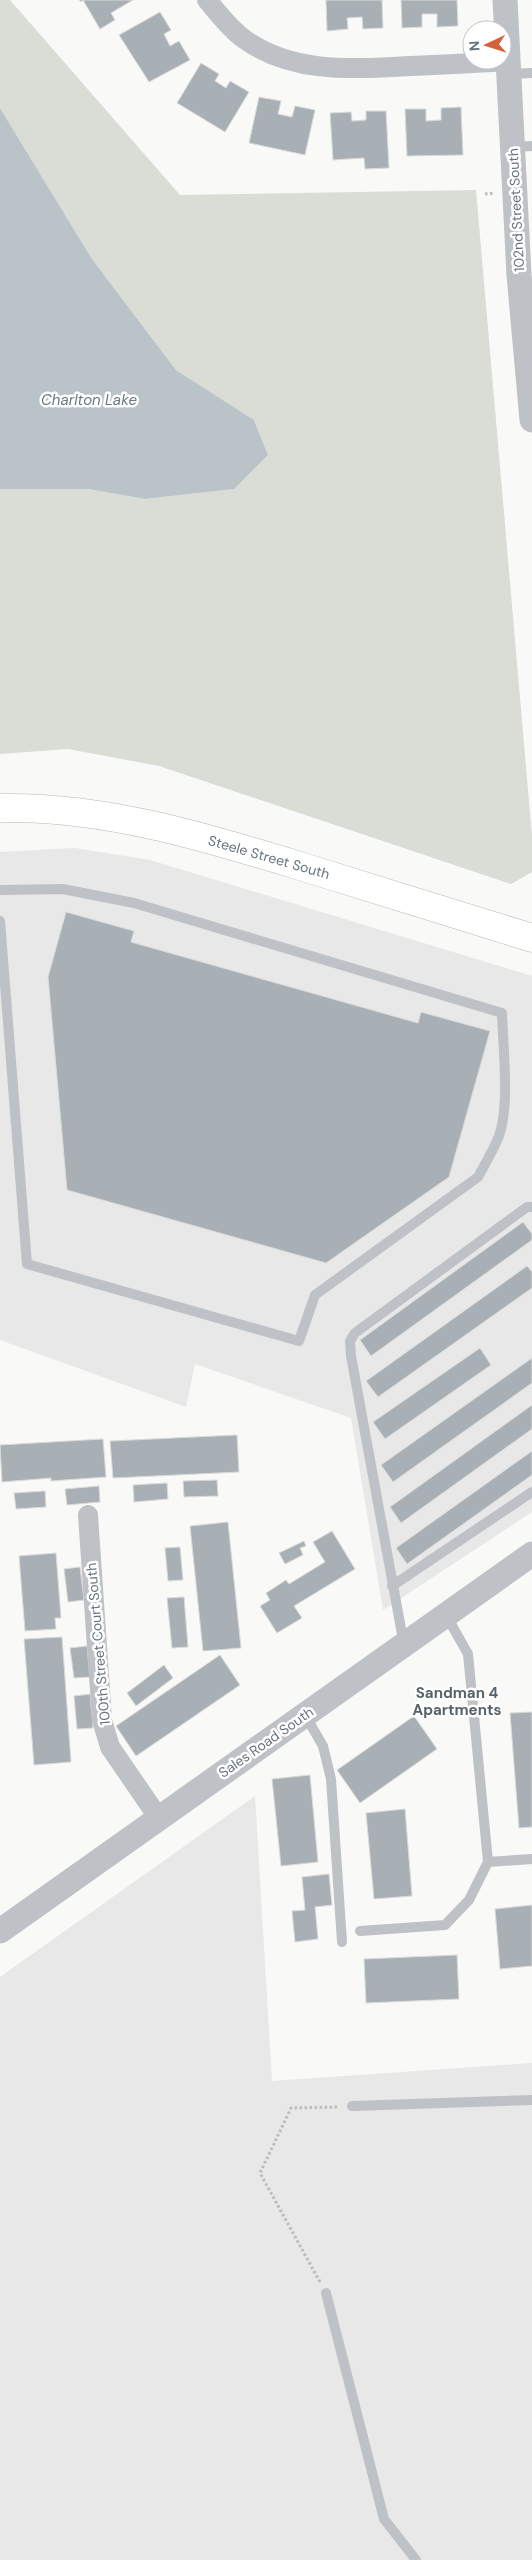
<svg xmlns="http://www.w3.org/2000/svg" width="532" height="2560" font-family="'DM Sans',sans-serif">
<rect width="100%" height="100%" fill="#f9f9f7"/>
<!-- built -->
<path fill="#e7e8e7" d="M75,848l75,12 382,116v536l-149,98 -32,-192 -156,-54 -9,43 -186,-67v-488z
M255,1796l17,285 260,-18v497h-532v-583z"/>
<!-- green -->
<path fill="#d9ddd6" d="M0,0h10l170,195 296,-5 56,646v36l-21,12 -352,-118 -91,-17 -68,5v-265h88l57,10 88,-10 35,-34 -14,-35 -78,-50 -84,-111 -92,-151z"/>
<!-- water -->
<path fill="#bac4c8" d="M0,108l92,151 84,111 78,50 14,35 -34,34 -89,10 -57,-10h-88z"/>
<!-- building -->
<path fill="#a9b0b5" stroke="#dadbd9" d="M79,0h54l-22,13 4,7 -15,9 -17,-29 -2,2z
M326,0h56l1,28 -20,1 -1,-12 -15,1 1,11 -21,2z
M401,0h56l1,26 -21,1v-13h-15v13l-20,1z
M160,12l11,18 -7,4 6,12 9,-5 11,19 -41,22 -30,-47z
M201,63l18,11 -4,7 11,7 4,-7 19,11 -24,40 -48,-29z
M259,97l22,4 -3,13 14,3 3,-11 20,4 -10,45 -56,-12z
M461,107l2,48 -56,1 -2,-47h21v12l15,-1v-12z
M366,111h20l3,57 -24,1 -1,-11 -31,2 -3,-47 21,-1 1,9 14,-1z
M66,912l68,19 -3,11 287,81 3,-11 69,19 -41,146 -123,86 -259,-73 -19,-213z
M523,1222l9,12v6l-161,116 -11,-16z
M527,1266l5,6v16l-154,109 -12,-16z
M480,1348l11,17 -106,74 -12,-17z
M532,1358v25l-139,99 -12,-17z
M532,1405v24l-131,94 -11,-16z
M237,1435l2,37 -126,6 -3,-37z
M103,1439l3,38 -55,4v-3l-49,4 -2,-37z
M532,1451v24l-125,89 -11,-16z
M217,1480l1,16 -34,1 -1,-16z
M167,1483l1,16 -34,3 -1,-17z
M99,1486l1,16 -33,3 -2,-16z
M45,1491l1,16 -30,2 -2,-16z
M228,1522l13,126 -38,3 -13,-125z
M332,1531l23,38 -61,37 8,12 -25,15 -17,-27 10,-6 -4,-7 20,-13 3,4 36,-22 -12,-20z
M304,1541l2,5 -6,2 3,7 -18,9 -6,-11z
M180,1547l3,33 -15,1 -3,-33z
M56,1553l5,65h-6l1,11 -31,2 -6,-75z
M80,1567l4,33 -16,2 -4,-33z
M184,1597l4,50 -16,1 -5,-50z
M62,1637l9,125 -37,3 -10,-126z
M87,1646l3,31 -16,1 -4,-30z
M220,1655l20,30 -104,71 -20,-30z
M164,1665l9,13 -37,28 -9,-13z
M90,1694l3,34 -16,1 -3,-33z
M532,1712v115l-13,1 -9,-115z
M414,1716l23,33 -77,54 -23,-33z
M310,1775l8,87 -37,4 -9,-87z
M405,1809l7,87 -38,3 -8,-86z
M329,1874l3,31 -17,2 3,32 -23,3 -3,-31 13,-1 -3,-33z
M532,1905v61l-32,3 -5,-60z
M457,1955l2,44 -93,4 -2,-44z"/>
<g fill="none" stroke-linecap="round" stroke-linejoin="round">
<defs>
<path id="secondary" d="M0,808c103,-2 202,28 300,58 77,24 155,48 232,72"/>
</defs>
<!-- secondary casing -->
<use href="#secondary" stroke="#b3b8bd" stroke-width="29"/>
<!-- path -->
<path stroke="#b9bcbf" stroke-width="3" stroke-dasharray="2.5 2.5" stroke-linecap="butt" d="M485,194l9,-1
M320,2282l-60,-109 31,-65 48,-1"/>
<!-- service -->
<path stroke="#bec2c6" stroke-width="10" d="M509,74l23,-1
M513,147l19,-1
M0,890l63,-1 71,14 368,110c1,34 8,92 -3,123 -6,15 -14,28 -21,41l-163,118 -16,46 -272,-77 -27,-343
M392,1586l140,-94
M404,1645l-53,-289 -1,-15 5,-8 172,-126h5
M305,1715l18,31 8,33 11,163
M488,1862l44,-3
M360,1931l85,-6 24,-25 19,-38 -20,-208 -22,-39
M352,2106l180,-6
M326,2293l58,226 32,41"/>
<!-- minor -->
<path stroke="#bec2c6" stroke-width="20" d="M207,0c12,14 22,28 37,39 49,35 108,30 165,27 33,-1 66,-3 99,-5
M88,1515l14,205 8,27 48,70"/>
<!-- tertiary -->
<path stroke="#bec2c6" stroke-width="25" d="M505,0l14,275 13,145
M0,1931l532,-377"/>
<!-- secondary -->
<use href="#secondary" stroke="#fff" stroke-width="28"/>
</g>
<g text-anchor="middle" dominant-baseline="central" stroke-width="5" stroke-linejoin="round" paint-order="stroke">
<!-- street labels -->
<g font-size="14" fill="#66747f" stroke="#fff">
<text transform="translate(516 210) rotate(-93)">102nd Street South</text>
<text transform="translate(269 857) rotate(16)">Steele Street South</text>
<text transform="translate(98 1644) rotate(-95)">100th Street Court South</text>
<text transform="translate(266 1742) rotate(-35)">Sales Road South</text>
</g>
<!-- water labels -->
<g font-size="15" font-style="italic" fill="#677980" stroke="#fff">
<text x="89" y="400">Charlton Lake</text>
</g>
<!-- neighbourhood labels -->
<g font-size="15" font-weight="bold" fill="#58626b" stroke="#fff">
<text x="457" y="1693">Sandman 4<tspan x="457" dy="17">Apartments</tspan></text>
</g>
</g>
<!-- north arrow -->
<g transform="translate(487 45) rotate(266)"><circle r="24" fill="#ffffff" stroke="#c2c7cc"/>
<path d="M0-4L9 19L0 12L-9 19Z" fill="#d4613b"/>
<text y="-8" font-size="14" font-weight="bold" text-anchor="middle" fill="#66747f">N</text>
</g>
</svg>
